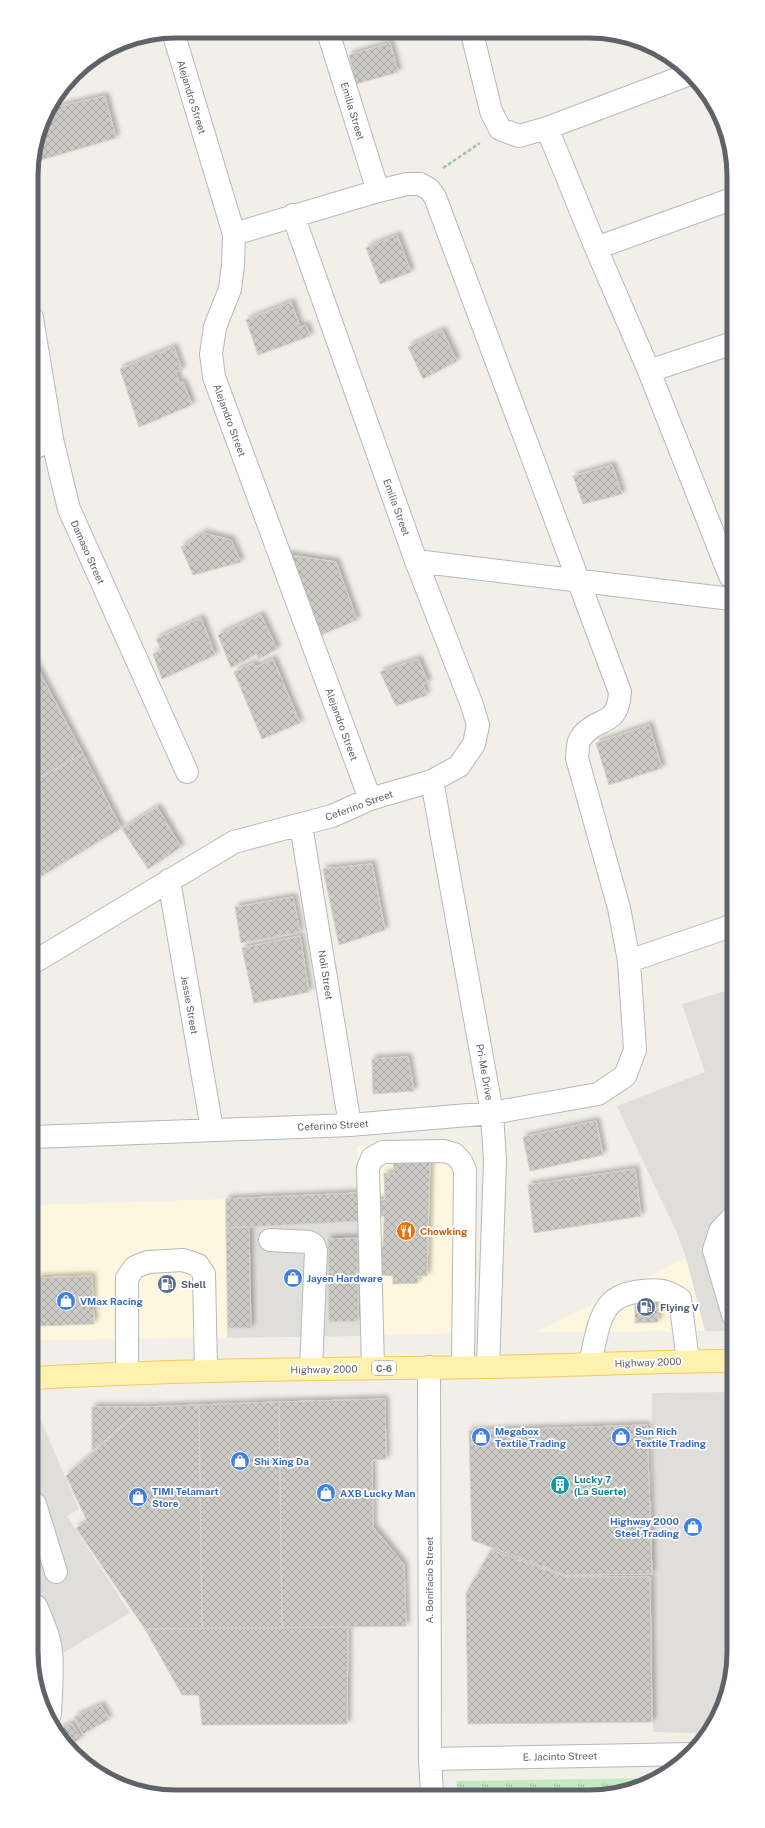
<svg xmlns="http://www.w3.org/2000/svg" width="765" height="1828" font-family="'Public Sans',sans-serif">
<defs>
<pattern id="grass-tufts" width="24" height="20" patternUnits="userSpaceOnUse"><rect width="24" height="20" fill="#c5e8c5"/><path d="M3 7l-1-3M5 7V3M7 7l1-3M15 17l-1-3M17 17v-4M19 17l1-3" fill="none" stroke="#a3c0a4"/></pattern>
<pattern id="building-cross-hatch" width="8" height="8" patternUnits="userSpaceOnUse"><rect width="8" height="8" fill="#cccac5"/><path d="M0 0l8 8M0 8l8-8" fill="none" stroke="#a9a8a4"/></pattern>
<filter id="shadow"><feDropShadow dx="3.5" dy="-3.5" stdDeviation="2" flood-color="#0004"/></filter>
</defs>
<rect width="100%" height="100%" fill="#f1efe8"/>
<!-- commercial -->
<path fill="#fef7e0" d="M357,1146h115l1,187 -112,3z
M226,1199l1,139 -192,2 -1,-135z
M686,1258l19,73 -168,1z"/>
<!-- industrial -->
<path fill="#e0deda" d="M732,989l1,342h-28l-19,-73 -9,-25 -60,-127 88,-34 -23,-68z
M358,1193l3,143 -134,2 -1,-139z
M733,1392l1,269 -11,46 -16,26 -54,-1 -1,-339z
M35,1407l44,102 -12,7 63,97 -94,56z"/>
<!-- grass -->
<path fill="url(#grass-tufts)" d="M657,1778l-31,14 -168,1 -2,-12z"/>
<!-- building -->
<path fill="url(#building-cross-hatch)" stroke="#d6d1c6" filter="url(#shadow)" d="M390,43l8,29 -42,12 -7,-29z
M105,96l11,42 -75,22 -3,-18 8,-30 2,-3z
M397,235l14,37 -31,12 -14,-36z
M291,302l9,25 6,-2 4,11 -52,19 -12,-35z
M442,330l15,31 -34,18 -15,-32z
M174,347l8,23 -6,2 3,11 4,-1 9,23 -53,22 -19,-58z
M612,465l10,29 -39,10 -10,-28z
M203,533l28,7 10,22 -48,13 -12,-28z
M282,554l54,8 21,58 -41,17z
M261,615l16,34 -18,10 -3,-5 -25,14 -13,-33z
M201,618l14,37 -53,24 -9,-25 8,-4 -5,-11z
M33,659l8,16 -8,5z
M273,659l27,64 -38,16 -28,-67 19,-9 3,4z
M418,659l10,23 -5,3 4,10 -31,11 -16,-34z
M41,675l42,79 -50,27v-101z
M649,725l13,43 -53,17 -13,-42z
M83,754l38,74 -88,53v-100z
M157,807l24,40 -33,22 -26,-40z
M372,864l13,66 -46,15 -16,-76z
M293,897l7,35 -59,11 -6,-36z
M300,936l9,56 -55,11 -12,-55z
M732,992v18l-8,-15z
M408,1057l6,34 -41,3 -1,-35z
M596,1121l7,34 -73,16 -7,-34z
M393,1156l37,1 -3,119h-10l1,7 -25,1v-8l-11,-1v-11h-8v-18l9,1 1,-31h-10v-16h11l-1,-27 10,1z
M635,1169l6,47 -107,17 -6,-48z
M358,1193l1,28 -133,7v-29z
M249,1227l2,101h-23l-2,-100z
M358,1238v83l-29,1 -1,-83z
M92,1276l2,48 -54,2 -3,-48z
M658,1299v23l-23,1v-22z
M385,1399l1,60 -14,1 1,67 31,38 2,61 -124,2 -3,-226z
M279,1402l3,226h-80l-3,-223z
M199,1405l3,223 -57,1 -69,-101 11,-7 -21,-45 78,-69z
M92,1407h52l-52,44z
M647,1425l5,149 -87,1 -93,-35 -3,-109z
M491,1550l75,27h84l2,145 -184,2 -2,-131z
M348,1627l-1,97 -145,1 -3,-30h-17l-37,-66z
M101,1705l8,14 -26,15 -9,-17z
M71,1723l10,15 -13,8 -9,-16z"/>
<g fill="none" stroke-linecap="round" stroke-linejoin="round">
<defs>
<path id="minor" d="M173,32l61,202 -1,31 -3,24 -15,38 -4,27 3,23 156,422
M328,32l50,159
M472,33l19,78 9,18 19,7 28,-8 143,-54
M547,128l49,120 53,123 81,205
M596,248l133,-48
M32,318l20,121 17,70 118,263
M649,371l81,-27
M32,449l20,-10
M416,561l315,38
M432,781l60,332 3,48 -7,206
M301,825l49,300
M169,880l43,249
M629,961l102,-35
M34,962l200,-120 98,-26 38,-17 62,-18 27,-15 15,-22 4,-19 -6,-20 -56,-144 -123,-346
M34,1137l316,-12 142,-12 106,-19 27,-18 10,-26 -6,-89 -10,-53 -42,-150c1,-5 0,-15 3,-19 16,-24 38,-10 40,-47l-185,-495 -6,-8 -9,-5h-13l-29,7 -144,43
M732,1218l-12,13 -6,19 19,65
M270,1240l39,2 5,3 2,6 -5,118
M590,1364c4,-17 8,-49 21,-61 8,-8 21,-11 31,-12 16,-2 24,-1 38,8l8,62
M429,1367l1,392 2,34
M373,1368l-5,-200 4,-10 11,-6 61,-1 10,3 7,7 4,9 -2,197
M127,1372v-94l8,-11 13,-5 35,-2 15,5 6,9 2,96
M35,1504l21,68
M36,1606c6,14 13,29 15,45 2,21 0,42 -1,63
M430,1759l261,-5"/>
<path id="major" d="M35,1378c151,-9 301,-9 452,-11 82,-1 164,-6 246,-6"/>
</defs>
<!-- minor casing -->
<use href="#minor" stroke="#b5b8bc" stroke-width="24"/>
<!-- major casing -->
<use href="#major" stroke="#f2c960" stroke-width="24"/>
<!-- path -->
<path stroke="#9cc7a9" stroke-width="2.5" stroke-dasharray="4 2" stroke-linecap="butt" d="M443,168l37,-25"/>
<!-- minor -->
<use href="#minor" stroke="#fff" stroke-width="22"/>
<!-- major -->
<use href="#major" stroke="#fff2af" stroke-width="22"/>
</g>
<!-- icons -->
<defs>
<symbol id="restaurant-disc" viewBox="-11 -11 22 22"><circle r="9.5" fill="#e8710a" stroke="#fff"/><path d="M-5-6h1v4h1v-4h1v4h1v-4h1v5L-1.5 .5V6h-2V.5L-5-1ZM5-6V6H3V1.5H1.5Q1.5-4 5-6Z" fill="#fff"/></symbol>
<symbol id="shop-disc" viewBox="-11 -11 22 22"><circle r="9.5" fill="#3f7fe0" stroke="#fff"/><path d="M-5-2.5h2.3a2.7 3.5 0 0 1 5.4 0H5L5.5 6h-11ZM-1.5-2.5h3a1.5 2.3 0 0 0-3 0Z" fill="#fff"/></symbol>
<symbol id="fuel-disc" viewBox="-11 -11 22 22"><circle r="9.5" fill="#5c6f8a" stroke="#fff"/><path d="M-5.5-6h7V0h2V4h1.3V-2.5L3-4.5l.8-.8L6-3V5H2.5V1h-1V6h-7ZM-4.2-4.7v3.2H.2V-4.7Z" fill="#fff"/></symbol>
<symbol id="building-disc" viewBox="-11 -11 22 22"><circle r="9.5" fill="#0f9aa8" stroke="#fff"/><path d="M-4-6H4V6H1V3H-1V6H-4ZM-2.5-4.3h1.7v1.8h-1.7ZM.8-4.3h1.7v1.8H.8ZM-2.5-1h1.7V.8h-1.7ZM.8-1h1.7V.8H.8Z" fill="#fff"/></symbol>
</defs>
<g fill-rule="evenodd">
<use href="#restaurant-disc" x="395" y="1220" width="22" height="22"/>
<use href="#shop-disc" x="282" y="1267" width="22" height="22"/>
<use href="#fuel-disc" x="156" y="1273" width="22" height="22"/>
<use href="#shop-disc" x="55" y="1290" width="22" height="22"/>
<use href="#fuel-disc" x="635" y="1296" width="22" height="22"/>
<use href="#shop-disc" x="470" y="1426" width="22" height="22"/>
<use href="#shop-disc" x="610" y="1426" width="22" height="22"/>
<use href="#shop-disc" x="229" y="1450" width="22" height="22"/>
<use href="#building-disc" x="549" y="1474" width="22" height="22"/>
<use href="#shop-disc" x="315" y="1482" width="22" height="22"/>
<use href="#shop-disc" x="127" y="1486" width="22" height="22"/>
<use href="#shop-disc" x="682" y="1516" width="22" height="22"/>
</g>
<g text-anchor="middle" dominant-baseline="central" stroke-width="3.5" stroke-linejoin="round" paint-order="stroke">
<!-- shield labels -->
<rect fill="#fff" stroke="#8f9295" stroke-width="1" x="372" y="1361" width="24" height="14" rx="3"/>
<g font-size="9" font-weight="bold" fill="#5f6368">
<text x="384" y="1368">C-6</text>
</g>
<!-- street labels -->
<g font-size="10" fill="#5f6368" stroke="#fff">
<text transform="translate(192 97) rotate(73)">Alejandro Street</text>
<text transform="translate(353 111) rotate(73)">Emilia Street</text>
<text transform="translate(230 420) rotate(70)">Alejandro Street</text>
<text transform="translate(397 507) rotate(70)">Emilia Street</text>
<text transform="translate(88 552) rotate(66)">Damaso Street</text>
<text transform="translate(342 724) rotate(70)">Alejandro Street</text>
<text transform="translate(359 805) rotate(-20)">Ceferino Street</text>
<text transform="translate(326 975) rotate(81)">Noli Street</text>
<text transform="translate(190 1005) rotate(80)">Jessie Street</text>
<text transform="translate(485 1072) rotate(80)">Pri-Me Drive</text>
<text transform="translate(333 1125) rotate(-3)">Ceferino Street</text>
<text transform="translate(648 1362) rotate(-2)">Highway 2000</text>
<text transform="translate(324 1369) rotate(-1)">Highway 2000</text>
<text transform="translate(429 1580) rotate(-90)">A. Bonifacio Street</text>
<text transform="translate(560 1756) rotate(-1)">E. Jacinto Street</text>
</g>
<!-- food labels -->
<g font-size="10" font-weight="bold" fill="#c56008" stroke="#fff" text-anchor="start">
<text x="420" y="1231">Chowking</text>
</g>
<!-- shop labels -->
<g font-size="10" font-weight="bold" fill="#366cbe" stroke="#fff" text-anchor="start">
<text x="307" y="1278">Jayen Hardware</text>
<text x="80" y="1301">VMax Racing</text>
<text x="495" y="1431">Megabox<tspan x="495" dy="12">Textile Trading</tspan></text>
<text x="635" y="1431">Sun Rich<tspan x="635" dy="12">Textile Trading</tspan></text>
<text x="254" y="1461">Shi Xing Da</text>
<text x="152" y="1491">TIMI Telamart<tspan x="152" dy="12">Store</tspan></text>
<text x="340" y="1493">AXB Lucky Man</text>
<text x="679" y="1521" text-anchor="end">Highway 2000<tspan x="679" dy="12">Steel Trading</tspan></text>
</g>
<!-- service labels -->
<g font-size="10" font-weight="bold" fill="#4e5e75" stroke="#fff" text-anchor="start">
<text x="181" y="1284">Shell</text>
<text x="660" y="1307">Flying V</text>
</g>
<!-- culture labels -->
<g font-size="10" font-weight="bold" fill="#0d838f" stroke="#fff" text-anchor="start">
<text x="574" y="1479">Lucky 7<tspan x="574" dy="12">(La Suerte)</tspan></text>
</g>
</g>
<!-- crop -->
<path d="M0 0H765V1828H0ZM176 38H589A138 138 0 0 1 727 176V1652A138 138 0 0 1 589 1790H176A138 138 0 0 1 38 1652V176A138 138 0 0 1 176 38Z" fill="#fff" fill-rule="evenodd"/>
<path fill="none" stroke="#5f6368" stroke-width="5" d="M176 38H589A138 138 0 0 1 727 176V1652A138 138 0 0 1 589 1790H176A138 138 0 0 1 38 1652V176A138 138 0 0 1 176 38Z"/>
</svg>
